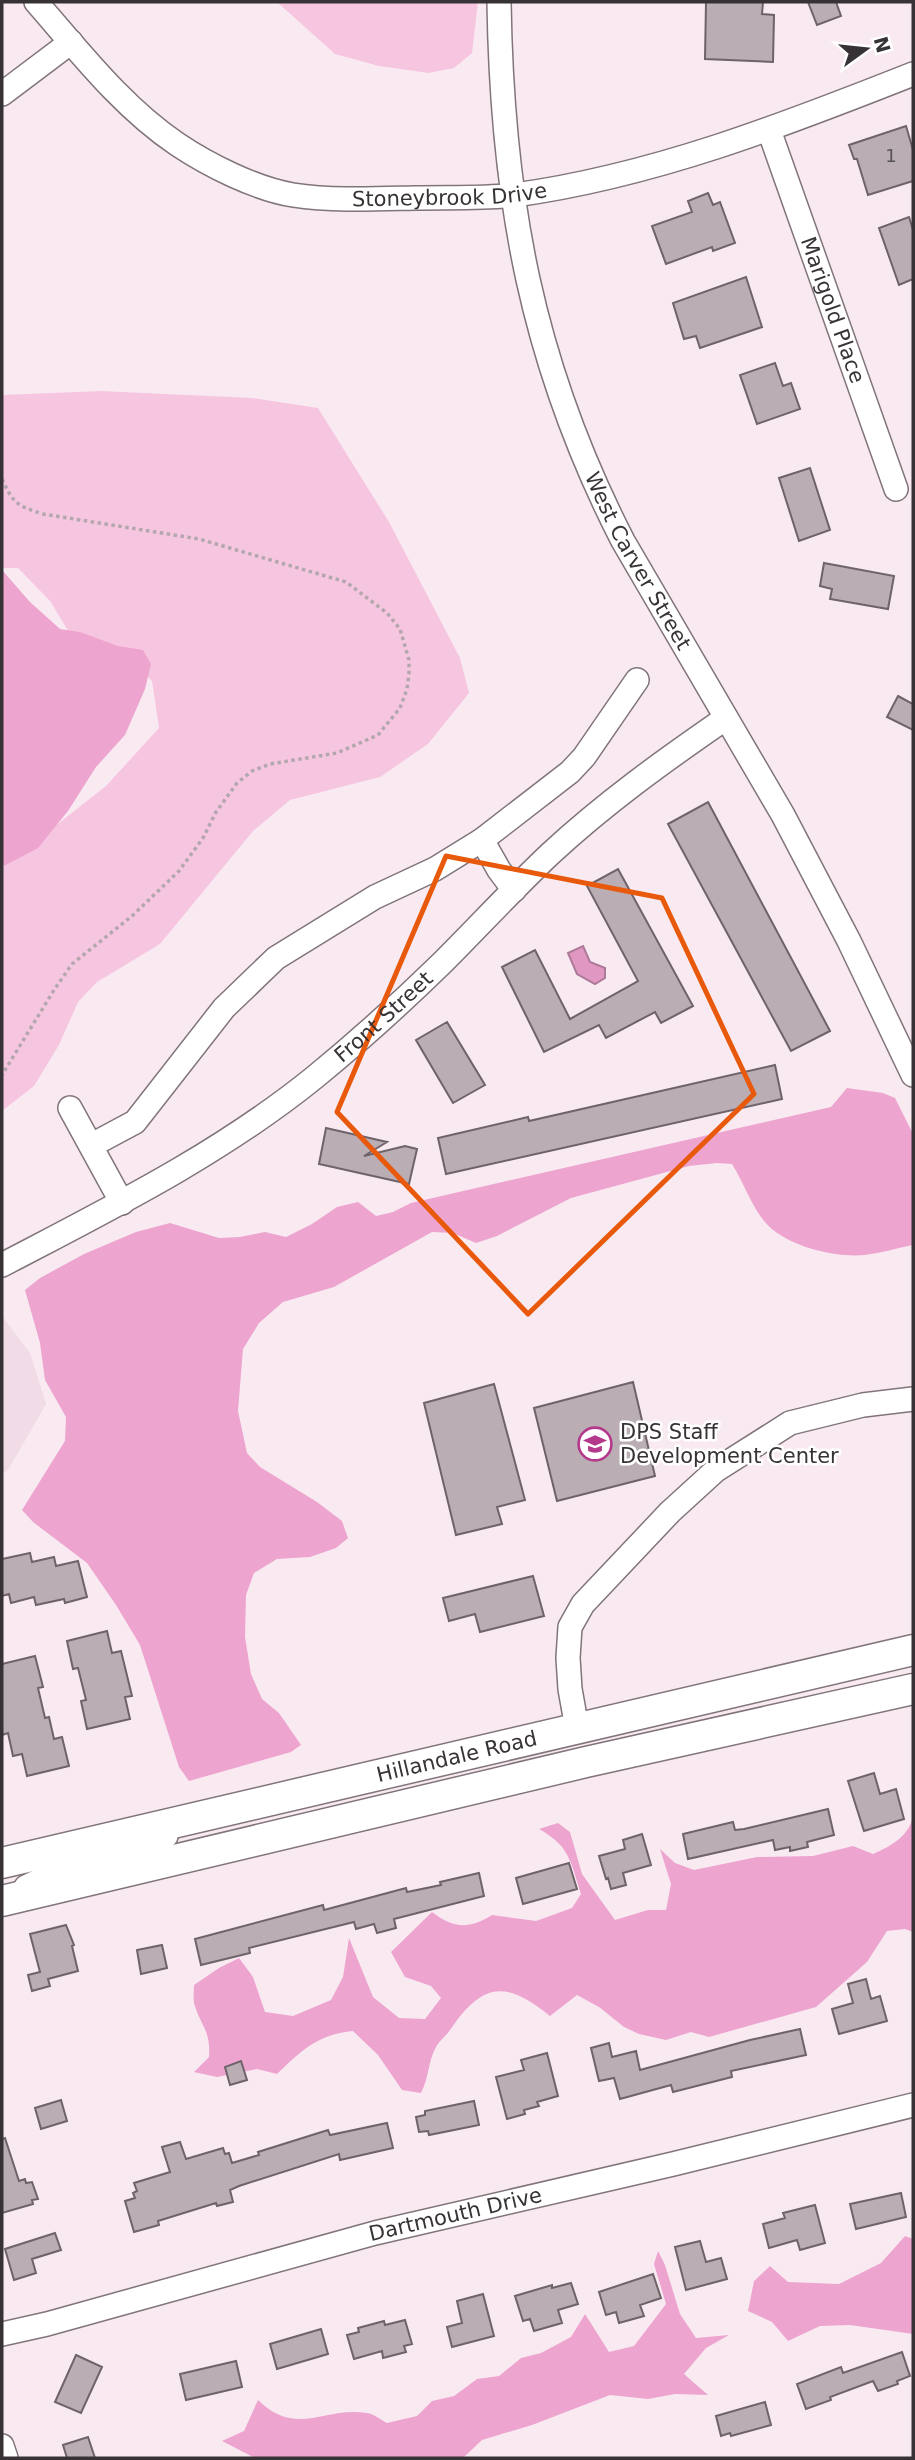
<svg xmlns="http://www.w3.org/2000/svg" width="915" height="2460" font-family="'DejaVu Sans',sans-serif">
<rect width="100%" height="100%" fill="#f9eaf2"/>
<!-- built -->
<path fill="#f0dbe6" d="M2,1316l28,37 16,51 -38,66 -6,4z"/>
<!-- green -->
<path fill="#f6c6e1" d="M277,2h201l-6,51 -18,15 -25,5 -50,-7 -44,-12z
M101,391l151,7 66,10 71,114 71,136 9,35 -41,51 -48,33 -90,23 -37,31 -93,113 -63,38 -19,20 -19,43 -25,41 -32,25v-243l104,-82 53,-58 -7,-47 -25,-25 -57,-22 -20,-33 -32,-33h-16v-173z"/>
<!-- forest -->
<path fill="#eda4cf" d="M2,570l28,32 30,27 20,3 38,14 25,4 8,14 -6,25 -20,46 -29,32 -28,44 -30,37 -36,19z
M847,1088l36,5 12,5 18,36v111c-16,3 -32,8 -48,10 -30,3 -81,-9 -101,-34 -14,-18 -20,-38 -32,-57l-15,-1 -28,3 -118,32 -74,38 -21,7 -23,-10 -21,-1 -98,55 -51,15 -24,21 -16,26 -5,62 9,42 13,14 57,35 25,19 6,17 -12,10 -26,9 -33,2 -23,14 -8,22 -1,42 6,37 11,25 17,14 22,32 -10,7 -102,29 -10,-14 -39,-122 -24,-40 -29,-42 -54,-41 -11,-12 43,-69 1,-24 -21,-37 -5,-37 -15,-53 15,-12 44,-24 52,-22 34,-9 49,15 21,-1 25,-5 21,5 26,-13 25,-17 21,-5 18,14 17,-4 18,-9 420,-96z
M913,1817v115l-8,-3 -18,2 -20,31 -51,45 -107,30 -18,-5 -25,8 -27,-6 -15,-7 -25,-20 -22,-12 -27,21c-45,-37 -68,-33 -100,14 -4,6 -11,11 -14,17 -8,14 -7,31 -15,46l-19,-3 -24,-35 -25,-24c-36,4 -51,19 -76,43l-20,-5 -40,8 -23,-5 15,-15c2,-27 -9,-32 -15,-54 -1,-6 0,-12 0,-18l25,-17 20,-10 14,19 12,35 28,4 38,-16 12,-23 6,-39 24,59 26,21 26,1 16,-21 -10,-12 -26,-9 -14,-25 41,-40c21,16 36,18 60,3l44,6 36,-13 9,-14c-10,-31 -11,-48 -42,-65l19,-6 12,9 12,42 33,46 33,-10h18l5,-26 -11,-35 15,14 19,7 63,-13 56,-1 40,-10 20,8c18,-8 35,-17 40,-37z
M905,2236l8,3v95l-63,-9 -30,1 -32,15 -16,-19 -24,-11 6,-30 16,-15 18,16 51,2 42,-21z
M658,2251l7,14 15,49 16,24 33,-3 -23,13 -22,26 24,21 -33,-1 -27,5 -38,-4 -78,30 -50,15 -19,18h-208l-33,-17 22,-10 14,-31c39,38 66,6 109,13 7,1 14,7 20,10l30,-7 15,-15 22,-5 23,-17 22,-3 22,-18 20,-5 30,-16 14,-23 24,38 25,-6 32,-42 -12,-40z"/>
<!-- water -->
<path fill="#e098c2" stroke="#ad7998" stroke-width="2" d="M583,946l7,16 15,6v10l-10,6 -18,-10 -9,-21z"/>
<!-- building -->
<path fill="#baadb4" stroke="#6f636a" stroke-width="2" d="M706,2h57l-1,12 12,1 -1,47 -68,-3z
M808,2h28l5,14 -24,9z
M906,126l7,24v31l-45,14 -11,-36h-3l-5,-14z
M708,193l5,12 7,-3 15,41 -22,8 -1,-4 -46,17 -14,-38 40,-14 -4,-11z
M909,217l4,13v49l-14,6 -20,-57z
M746,277l16,50 -62,21 -4,-12 -12,3 -11,-36z
M775,363l8,23 8,-3 9,26 -43,15 -17,-49z
M810,468l20,62 -31,11 -20,-63z
M824,563l70,13 -6,33 -58,-10 2,-10 -12,-3z
M898,696l15,8v26l-26,-13z
M708,802l122,229 -39,20 -123,-227z
M618,869l75,137 -32,17 -6,-11 -49,26 -7,-13 -55,27 -42,-85 33,-17 35,69 68,-38 -51,-95z
M447,1022l38,63 -32,18 -37,-63z
M775,1065l7,34 -336,75 -8,-36 90,-21 1,4z
M326,1128l61,14 -23,14 41,-10 12,3 -8,35 -90,-20z
M633,1382l22,94 -98,25 -23,-93z
M494,1384l31,116 -28,7 5,17 -46,11 -32,-132z
M30,1553l2,9 22,-5 2,9 22,-5 9,36 -22,6 -1,-4 -28,6 -2,-8 -23,6 -2,-9 -7,2v-37z
M533,1576l11,40 -64,16 -5,-18 -26,7 -6,-23z
M107,1631l5,22 9,-2 11,45 -7,1 5,22 -43,10 -6,-28 5,-1 -8,-32 -5,1 -6,-28z
M35,1656l8,31 -5,1 7,30 4,-1 5,22 8,-2 7,29 -42,10 -5,-22 -9,2 -5,-23 -6,2v-71z
M874,1773l6,21 16,-5 8,30 -40,12 -16,-50z
M828,1809l6,26 -27,7 1,5 -18,4v-4l-15,3 -2,-10 -85,19 -5,-25 50,-12 2,8 9,-1z
M642,1834l9,31 -28,8 3,12 -15,4 -3,-11 -2,1 -7,-23 26,-7 -2,-9z
M569,1863l8,26 -54,15 -7,-26z
M479,1873l5,23 -90,23 2,9 -19,5 -3,-9 -18,5 -2,-7 -105,26 1,5 -49,12 -6,-26 128,-34 1,5 82,-22 1,4 34,-7 -1,-3z
M66,1925l8,20 -2,1 6,25 -30,8 2,7 -18,5 -4,-16 12,-3 -10,-38z
M162,1945l5,23 -26,6 -4,-24z
M866,1979l5,20 9,-3 7,25 -48,13 -7,-25 21,-6 -5,-19z
M800,2029l6,26 -75,16 1,6 -59,15 -2,-7 -51,14 -6,-21 -15,3 -8,-33 18,-5 3,14 24,-6 4,19 110,-30z
M547,2053l11,43 -21,6 2,4 -15,4 1,4 -18,5 -11,-42 28,-7 -3,-10z
M241,2061l6,19 -17,5 -5,-18z
M61,2100l6,21 -26,8 -6,-21z
M474,2101l5,24 -50,10 -1,-4 -9,1 -3,-15 9,-2v-4z
M387,2123l6,25 -53,12 -1,-6 -100,32 -9,4 3,12 -16,4 -1,-3 -58,18 1,4 -25,7 -9,-31 10,-3 -2,-5 4,-2 -3,-8 36,-11 -8,-25 18,-5 6,17 37,-11 2,6 4,-1 3,10 27,-8 -1,-3 70,-22 2,5z
M5,2138l14,43 6,-2 1,4 6,-1 6,17 -6,1 1,4 -31,9v-74z
M901,2193l5,24 -50,12 -6,-25z
M815,2205l10,38 -25,7 -3,-10 -28,8 -6,-24 22,-6 -2,-5z
M55,2233l6,17 -29,9 4,14 -22,7 -9,-31z
M700,2241l6,21 15,-4 6,21 -41,11 -11,-43z
M653,2274l8,24 -21,7 4,11 -25,7 -3,-11 -10,3 -7,-23z
M571,2283l7,21 -20,6 4,13 -28,8 -4,-12 -7,2 -8,-25 37,-11v3z
M483,2294l11,42 -42,11 -5,-20 15,-4 -5,-22z
M405,2320l7,24 -8,2 2,6 -23,6 -1,-7 -28,8 -7,-24 12,-3 -1,-4 26,-7 1,4z
M321,2329l7,25 -51,15 -7,-25z
M902,2352l8,24 -13,5 1,3 -20,7 -5,-10 -43,16 1,3 -25,9 -9,-25 44,-17 2,6z
M76,2355l26,12 -21,46 -26,-11z
M236,2361l6,26 -56,13 -6,-26z
M765,2402l6,23 -40,11 -1,-3 -9,3 -5,-20z
M88,2437l7,21h-28l-4,-13z"/>
<g fill="none" stroke-linecap="round" stroke-linejoin="round">
<defs>
<g id="minor">
<path id="s1" d="M36,2c43,49 86,105 141,142 31,21 79,45 116,51 40,6 81,4 121,3 33,-1 68,1 101,-3 138,-19 269,-70 398,-121"/>
<path id="s2" d="M499,2c3,198 33,362 124,539l160,274 66,126 64,134"/>
<path d="M2,94l69,-52"/>
<path id="s3" d="M769,130l127,359"/>
<path d="M482,840l17,30 15,20"/>
<path d="M70,1108l52,95"/>
<path d="M92,1145l43,-23 89,-114 52,-50 99,-61 60,-28 47,-29 88,-68 14,-15 53,-77"/>
<path id="s4" d="M2,1265c109,-57 218,-111 313,-188 44,-36 86,-74 127,-114 36,-36 71,-74 108,-109 55,-51 115,-94 176,-136"/>
<path d="M577,1728l-7,-39 -2,-31 2,-31 13,-23 87,-92 46,-42 74,-47 73,-18 50,-6"/>
<path d="M26,1887c17,-9 34,-17 52,-22 25,-8 71,-10 88,-29l-1,-12"/>
<path id="s5" d="M2,2334l45,-10 328,-91 298,-69 240,-59"/>
<path d="M2,2446l4,12"/>
</g>
<g id="major">
<path id="s6" d="M2,1863l911,-213"/>
<path d="M2,1901l584,-139 327,-73"/>
</g>
</defs>
<!-- minor casing -->
<use href="#minor" stroke="#81747b" stroke-width="26"/>
<!-- major casing -->
<use href="#major" stroke="#81747b" stroke-width="33"/>
<!-- path -->
<path stroke="#b3a7ad" stroke-width="3.5" stroke-dasharray="3.5 3.5" stroke-linecap="butt" d="M2,479c11,24 15,27 41,35l156,25 147,43 41,31 13,16 9,31v13l-2,16 -7,19 -22,27 -41,18 -67,11 -18,7 -15,12 -21,29 -13,26 -24,33 -47,45 -60,48 -18,26 -52,85"/>
<!-- minor -->
<use href="#minor" stroke="#fff" stroke-width="23"/>
<!-- major -->
<use href="#major" stroke="#fff" stroke-width="30"/>
</g>
<!-- marked area -->
<path fill="none" stroke="#e8590c" stroke-width="5" stroke-linejoin="round" d="M446,856l216,42 92,196 -226,220 -191,-202z"/>
<!-- icons -->
<defs>
<symbol id="school-ring" viewBox="-11 -11 22 22"><circle r="9.5" fill="#fff" stroke="#b4398b" stroke-width="1.5"/><path d="M0-5L7-2L0 1L-7-2ZM-4 1L0 2.5L4 1V4Q0 6-4 4Z" fill="#b4398b"/></symbol>
</defs>
<g fill-rule="evenodd">
<use href="#school-ring" x="576" y="1425" width="38" height="38"/>
</g>
<g text-anchor="middle" dominant-baseline="central" stroke-width="5" stroke-linejoin="round" paint-order="stroke">
<!-- number labels -->
<g font-size="18" fill="#585155">
<text x="891" y="155">1</text>
</g>
<!-- street labels -->
<g font-size="21" fill="#373235" stroke="#fff">
<text stroke="none"><textPath href="#s1" startOffset="485">Stoneybrook Drive</textPath></text>
<text stroke="none"><textPath href="#s3" startOffset="191">Marigold Place</textPath></text>
<text stroke="none"><textPath href="#s2" startOffset="583">West Carver Street</textPath></text>
<text stroke="none"><textPath href="#s4" startOffset="457">Front Street</textPath></text>
<text stroke="none"><textPath href="#s6" startOffset="467">Hillandale Road</textPath></text>
<text stroke="none"><textPath href="#s5" startOffset="469">Dartmouth Drive</textPath></text>
</g>
<!-- poi labels -->
<g font-size="21" fill="#373235" stroke="#fff" text-anchor="start">
<text x="620" y="1432">DPS Staff<tspan x="620" dy="24">Development Center</tspan></text>
</g>
</g>
<!-- border -->
<rect width="915" height="2460" fill="none" stroke="#373235" stroke-width="7"/>
<!-- north arrow -->
<g transform="translate(866 49) rotate(75)" stroke="#ffffff" stroke-width="5" paint-order="stroke">
<path d="M0-5L12 26L0 18L-12 26Z" fill="#373235"/>
<text y="-10" font-size="19" font-weight="bold" text-anchor="middle" fill="#373235">N</text>
</g>
</svg>
